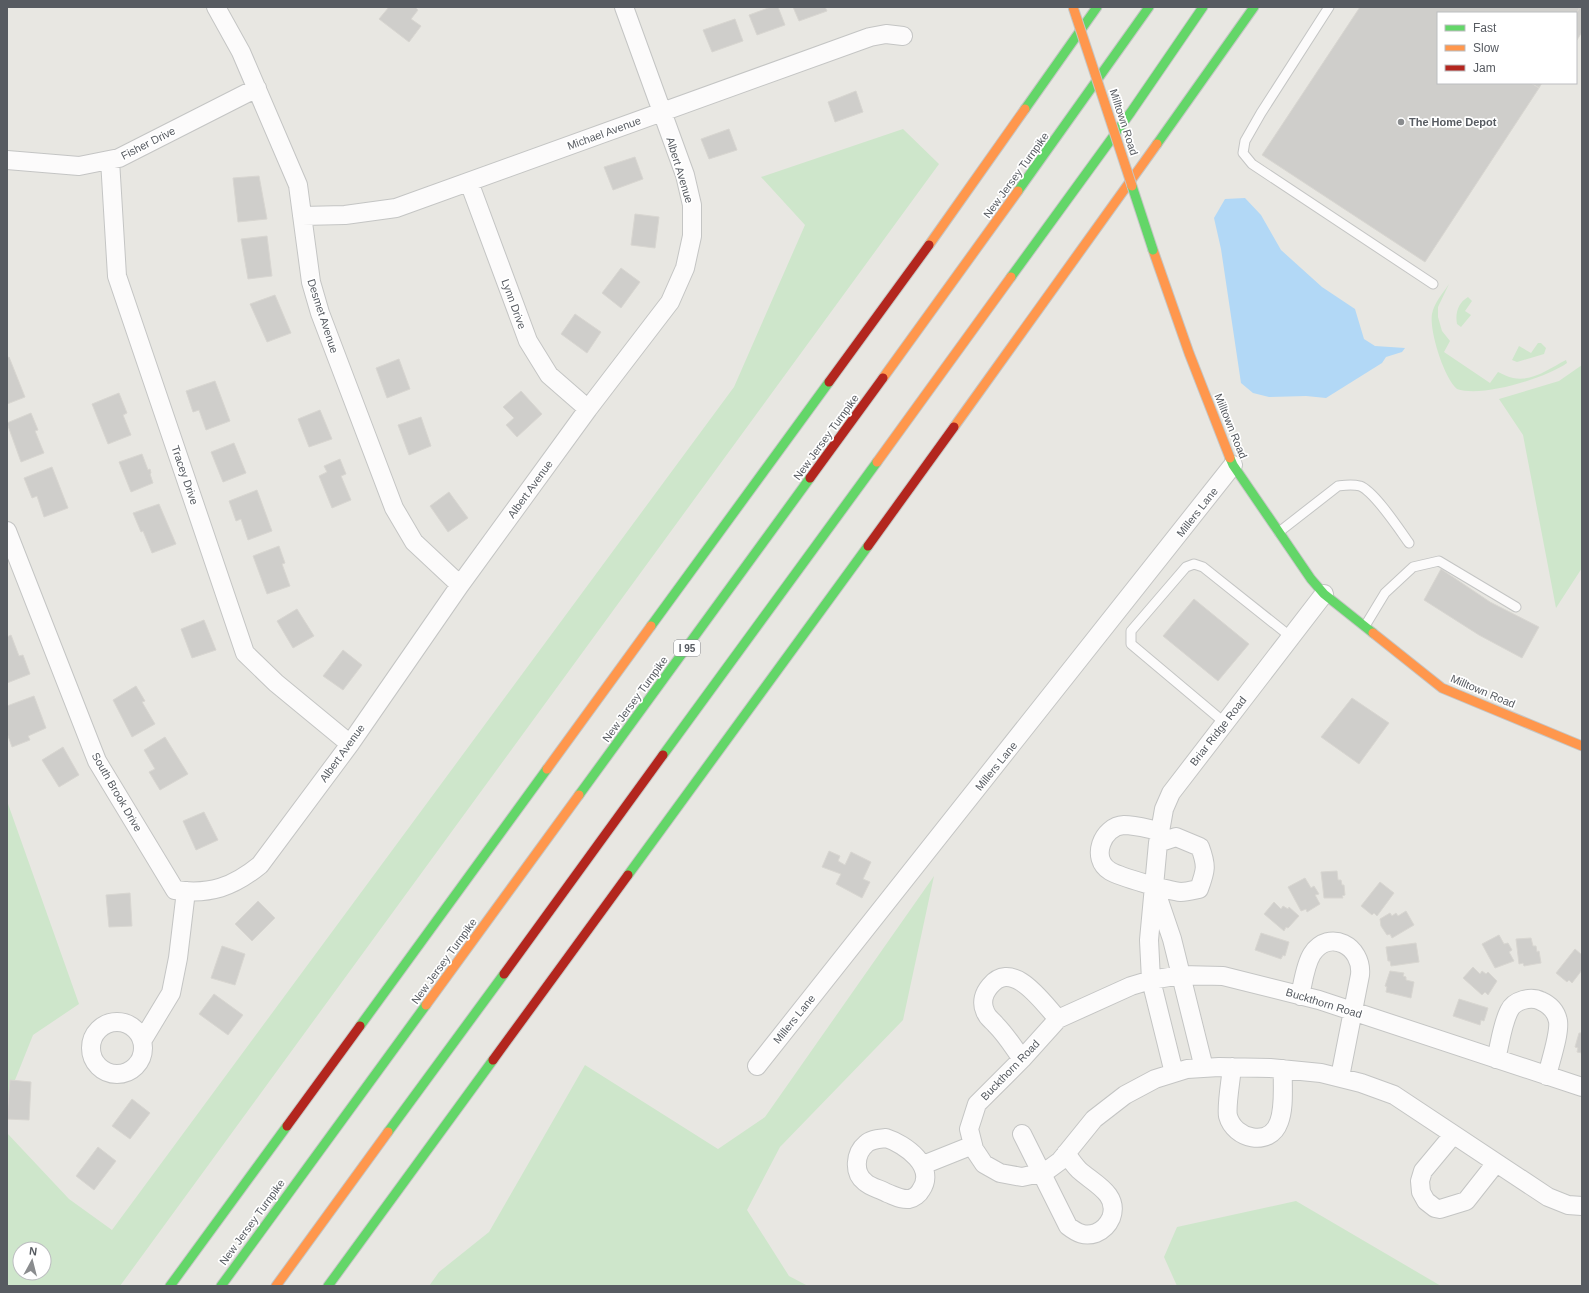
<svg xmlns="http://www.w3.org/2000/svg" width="1589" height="1293" font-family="Helvetica,sans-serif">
<rect width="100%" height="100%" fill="#e8e7e2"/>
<!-- green -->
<path fill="#cee6cb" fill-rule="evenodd" d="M903,129l36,35 -819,1122h-113v-153l62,66 43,31 622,-843 71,-162 -44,-48zM20,1249h24v24h-24z
M1449,284l-11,23v10l4,14 8,10 -6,11 46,31 8,-11c5,2 10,5 15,6 20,4 37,-10 53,-18l1,3c-21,15 -85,35 -110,26 -13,-11 -28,-59 -25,-75 2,-11 11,-21 17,-30z
M1468,297l4,4 -7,10 6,4 -10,12 -4,-3c-2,-11 1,-21 11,-27z
M1538,343h3l5,5 -2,6 -27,8 -5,-2 7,-14 12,7z
M1582,365v203l-26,40 -33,-173 -24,-36 60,-18z
M7,801l72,203 -46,31 -26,65z
M934,876l-31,144 -123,127 -33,63 42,66 19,10h-379l10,-14 50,-40 96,-167 133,84 47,-32z
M1296,1201l145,85h-264l-13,-29 13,-30z"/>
<!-- water -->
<path fill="#b2d8f6" d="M1245,198l16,17 20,35 41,37 33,22 9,30 11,7 30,2 -3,4 -16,5 -4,6 -56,35 -20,-2 -37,1 -16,-4 -12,-10 -20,-134 -7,-31 11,-19z"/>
<!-- building -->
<path fill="#cfcecb" stroke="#d8d6d1" d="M389,7h26l3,3 -7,9 10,7 -12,16 -30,-23z
M771,7h7l7,18 -28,10 -8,-20z
M793,7h32l2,4 -28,10z
M1360,7h220l-4,7 -138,-1v70h93l8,5 -114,174 -163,-107z
M1580,7h2v25l-5,8 -1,-26z
M735,19l8,22 -31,11 -9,-22z
M1531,83h11l-3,5z
M856,91l7,21 -28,10 -7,-20z
M729,129l8,21 -28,9 -8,-20z
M635,157l8,22 -30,11 -9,-23z
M259,176l8,43 -29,3 -5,-44z
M635,214l24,3 -4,31 -24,-3z
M267,236l5,40 -24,3 -7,-40z
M621,268l19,14 -19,26 -19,-15z
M275,295l16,38 -24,9 -17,-38z
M575,314l26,18 -14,21 -26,-19z
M9,357l16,40 -18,7v-46z
M399,359l11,30 -23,9 -11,-30z
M215,381l15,40 -24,9 -7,-20 -6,2 -7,-21z
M521,391l21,23 -25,23 -11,-12 8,-7 -11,-11z
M119,393l8,20 -4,2 8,20 -23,9 -16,-40z
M320,410l12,29 -23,8 -11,-28z
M31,413l7,17 -3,1 9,22 -23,9 -14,-39z
M421,417l10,29 -22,9 -11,-30z
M234,443l12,30 -23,9 -12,-30z
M142,454l6,16 2,-1 1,4 -1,1 3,9 -22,9 -12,-30z
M340,459l6,15 -5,2 10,24 -19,8 -13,-32 8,-4 -3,-6z
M52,467l16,41 -24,9 -7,-21 -5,2 -8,-20z
M257,490l15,41 -24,9 -7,-21 -5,2 -7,-20z
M449,492l19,26 -20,14 -18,-26z
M159,504l17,40 -24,9 -9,-22 -2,1 -8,-19z
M279,546l6,17 -3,1 8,22 -23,8 -14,-38z
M1441,569l49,33 49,25 -17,31 -43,-23 -55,-35z
M1194,599l55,45 -31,37 -55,-45z
M297,609l17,27 -21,12 -16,-27z
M204,620l12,30 -24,8 -11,-29z
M11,635l8,21 4,-1 7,19 -23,9v-46z
M343,650l19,15 -19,25 -20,-14z
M136,686l9,15 -3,1 13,22 -23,13 -19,-37z
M34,696l12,32 -18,8 2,4 -18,7 -5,-14v-27z
M1352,698l37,25 -30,41 -38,-27z
M165,737l23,37 -28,16 -11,-18 6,-3 -11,-19z
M63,747l16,28 -20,12 -17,-27z
M204,812l14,28 -22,10 -13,-29z
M829,851l11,5 -2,5 7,4 6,-13 20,10 -8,17 7,3 -8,16 -26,-14 5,-10 -19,-7z
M1337,871l1,9h3l1,5h2l1,10 -3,1 1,2h-19l-3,-26z
M1305,878l6,10 3,-2 5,8 -4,1 5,9 -13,8 -1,-3 -5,2 -13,-24z
M1380,882l14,11 -17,23 -3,-3 -2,2 -11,-9z
M130,893l2,33 -23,1 -3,-32z
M258,901l17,17 -23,23 -17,-17z
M1274,902l7,7 2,-3 5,3 1,-2 10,9 -11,12 -2,-1 -2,4 -20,-17z
M1406,911l8,14 -22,13 -2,-4 -3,1 -6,-9 -1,-7 10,-6 2,3 4,-3 2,3z
M1261,933l28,9 -4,14 -2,-1 -2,4 -26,-9z
M1499,935l5,9 4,-1 4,7 -3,2 5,9 -19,7 -13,-24z
M1531,938l2,8h3l1,6 2,-1 2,12 -17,3 -1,-3 -4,1 -3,-25z
M1416,943l3,19 -28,4 -1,-5h-2l-2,-14z
M222,946l23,8 -10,31 -24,-7z
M1575,949l7,6v15l-10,13 -3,-3 -2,2 -11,-9z
M1473,967l7,7 2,-3 4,3 2,-2 9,9 -9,14 -3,-3 -3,3 -19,-17z
M1390,971l14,2 -1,3 3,1v3l8,2 -3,16 -25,-6 1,-5 -2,-1z
M214,994l29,21 -15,20 -29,-21z
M1459,999l29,9 -4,13 -3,-1 -1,5 -27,-9z
M1582,1031v22l-5,-1 1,-4 -3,-1 4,-14h2z
M10,1080l21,2 -2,38 -22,-1z
M132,1099l18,14 -20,26 -18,-13z
M98,1147l18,14 -22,29 -18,-14z"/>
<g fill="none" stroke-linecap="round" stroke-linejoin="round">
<defs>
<path id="lane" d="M1329,7l-68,106 -16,28 -2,12 9,11 181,120
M1279,532l59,-46c8,-1 14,-2 22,0 14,5 39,43 49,57
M1365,626l20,-33 28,-26 26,-6 77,46
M1225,723l-94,-79v-13l55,-64 8,-3 9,3 88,70"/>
<path id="street" d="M216,7l25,45 57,133 13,97 9,31 74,195 20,34 46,43
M7,160l72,6 40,-8 138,-70
M110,160l7,116 128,377 31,30 74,61
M469,182l59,159 21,34 39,34
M302,216l43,-1 51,-7 474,-171 16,-3 17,2
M7,531l90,230 78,129c35,5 58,-3 85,-25l90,-121 110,-159 128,-176 82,-107 15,-34 7,-32v-31l-7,-30 -61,-168
M1158,843l18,-6 24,10c7,19 6,23 -1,42 -5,1 -12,3 -18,3 -12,-1 -61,-15 -71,-21 -20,-12 -8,-45 14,-46 11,0 25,4 36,6
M1155,889l17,50 32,129
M1300,996c3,-13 5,-31 12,-42 17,-26 51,-8 48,21l-20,102
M91 1048a26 26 0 1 1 52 0a26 26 0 1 1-52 0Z
M142,1041l29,-48 7,-35 8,-67
M1022,1059c-8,-11 -16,-24 -26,-34 -4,-5 -9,-7 -11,-14 -4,-9 -1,-18 5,-25 23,-28 53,17 68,33
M1496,1059c4,-15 6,-34 13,-48 5,-11 22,-15 32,-10 9,4 15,10 17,20 2,13 -8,41 -11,55
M757,1066l476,-601
M1232,1067c-1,12 -6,40 -4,49 6,23 42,32 51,6 6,-16 3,-36 4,-53
M1174,1073l-23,-93 -2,-40 9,-97 6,-34 7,-16 153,-199
M1582,1087l-263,-87 -96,-24 -42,-1 -30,5 -20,6 -73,33 -36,40 -45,45 -8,25 5,20 10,15 16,9 22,4 23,-5 15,-11 34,-42 31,-24 30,-16 32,-10 32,-2 51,1 51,5 40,10 33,12 154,102 20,8 14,1
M1022,1134l46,92c9,7 17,11 28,7 7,-3 12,-8 15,-15 9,-24 -18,-35 -32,-48 -5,-5 -9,-11 -13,-17
M1453,1135l-30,36 -3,10 1,11 5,9 9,7 5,1 26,-8 30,-38
M886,1138c19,6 51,29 35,52 -2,4 -7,8 -12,9 -8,1 -14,-3 -22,-6 -7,-4 -17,-6 -22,-11 -12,-9 -10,-29 1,-38 5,-5 13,-5 20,-6z
M923,1165l50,-20"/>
<path id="fast" d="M1025,109l72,-102
M1157,144l97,-137
M1018,191l131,-184
M1011,277l120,-165 72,-105
M1230,458l3,7 78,114 13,15 49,39
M651,626l178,-244
M663,755l214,-293
M579,795l231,-317
M628,875l240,-329
M360,1026l187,-257
M388,1132l116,-158
M170,1286l117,-160
M221,1286l205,-281
M328,1286l165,-226"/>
<path id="slow" d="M929,245l96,-136
M1153,250l36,103 41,105
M883,378l135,-187
M954,427l203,-283
M877,462l134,-185
M1373,633l69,55 140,58
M547,769l104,-143
M426,1005l153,-210
M276,1286l112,-154"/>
<path id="jam" d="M829,382l100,-137
M810,478l73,-100
M868,546l86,-119
M504,974l159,-219
M493,1060l135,-185
M287,1126l73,-100"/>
</defs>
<!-- lane casing -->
<use href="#lane" stroke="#c4c5c4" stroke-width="11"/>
<!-- street casing -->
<use href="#street" stroke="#c4c5c4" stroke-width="20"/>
<!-- fast casing -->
<use href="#fast" stroke="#c5c6c5" stroke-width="11"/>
<!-- slow casing -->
<use href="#slow" stroke="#c5c6c5" stroke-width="11"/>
<!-- jam casing -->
<use href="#jam" stroke="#c5c6c5" stroke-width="11"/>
<!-- lane -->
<use href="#lane" stroke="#fcfbfb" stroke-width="9"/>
<!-- street -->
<use href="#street" stroke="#fcfbfb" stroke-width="18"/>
<!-- fast -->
<use href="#fast" stroke="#63d668" stroke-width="9"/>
<!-- slow -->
<use href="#slow" stroke="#ff974d" stroke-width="9"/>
<!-- jam -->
<use href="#jam" stroke="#b3261e" stroke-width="9"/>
<defs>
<path id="fast-bridge" d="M1132,186l21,64"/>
<path id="slow-bridge" d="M1073,7l59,179"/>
</defs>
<!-- fast-bridge casing -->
<use href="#fast-bridge" stroke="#c5c6c5" stroke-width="11" stroke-linecap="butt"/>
<!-- slow-bridge casing -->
<use href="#slow-bridge" stroke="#c5c6c5" stroke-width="11" stroke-linecap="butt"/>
<!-- fast-bridge -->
<use href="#fast-bridge" stroke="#63d668" stroke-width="9"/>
<!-- slow-bridge -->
<use href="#slow-bridge" stroke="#ff974d" stroke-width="9"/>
</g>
<!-- markers -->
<circle fill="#8a8c8e" stroke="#fff" stroke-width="1.5" cx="1401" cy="122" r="4"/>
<g text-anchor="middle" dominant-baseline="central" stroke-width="3.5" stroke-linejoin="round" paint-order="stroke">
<!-- shield labels -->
<rect fill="#fff" stroke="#898c90" stroke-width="1" x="674" y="640" width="26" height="16" rx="3"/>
<g font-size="10" font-weight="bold" fill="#575b61">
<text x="687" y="648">I 95</text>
</g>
<!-- street labels -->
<g font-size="11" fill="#575b61" stroke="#fff">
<text transform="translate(1124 122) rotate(72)">Milltown Road</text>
<text transform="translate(604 133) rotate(-20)">Michael Avenue</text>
<text transform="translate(148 143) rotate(-27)">Fisher Drive</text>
<text transform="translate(680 170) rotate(73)">Albert Avenue</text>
<text transform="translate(1016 175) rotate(-54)">New Jersey Turnpike</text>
<text transform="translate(514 304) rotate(70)">Lynn Drive</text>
<text transform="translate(323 316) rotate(72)">Desmet Avenue</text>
<text transform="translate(1231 426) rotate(68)">Milltown Road</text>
<text transform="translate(826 437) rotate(-54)">New Jersey Turnpike</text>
<text transform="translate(185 475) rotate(71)">Tracey Drive</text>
<text transform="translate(530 489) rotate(-54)">Albert Avenue</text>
<text transform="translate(1197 512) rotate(-52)">Millers Lane</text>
<text transform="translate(1483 691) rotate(23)">Milltown Road</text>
<text transform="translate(635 699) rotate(-54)">New Jersey Turnpike</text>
<text transform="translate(1218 731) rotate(-52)">Briar Ridge Road</text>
<text transform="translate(342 753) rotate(-54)">Albert Avenue</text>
<text transform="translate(996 766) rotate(-51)">Millers Lane</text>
<text transform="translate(117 792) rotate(60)">South Brook Drive</text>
<text transform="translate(444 961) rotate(-54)">New Jersey Turnpike</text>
<text transform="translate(1324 1003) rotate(17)">Buckthorn Road</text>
<text transform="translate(794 1019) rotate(-51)">Millers Lane</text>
<text transform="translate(1010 1070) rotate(-46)">Buckthorn Road</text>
<text transform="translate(252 1222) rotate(-54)">New Jersey Turnpike</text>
</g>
<!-- poi labels -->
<g font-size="11" font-weight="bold" fill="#575b61" stroke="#fff" text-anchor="start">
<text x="1409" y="122">The Home Depot</text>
</g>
</g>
<!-- border -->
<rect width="1589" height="1293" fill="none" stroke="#575b61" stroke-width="16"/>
<!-- legend -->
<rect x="1437" y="12" width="140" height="72" fill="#ffffff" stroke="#bcbdc0"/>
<rect x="1445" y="25" width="20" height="6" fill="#63d668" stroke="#bcbdc0"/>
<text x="1473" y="32" font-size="12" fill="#575b61">Fast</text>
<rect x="1445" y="45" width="20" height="6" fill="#ff974d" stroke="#bcbdc0"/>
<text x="1473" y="52" font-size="12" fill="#575b61">Slow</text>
<rect x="1445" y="65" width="20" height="6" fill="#b3261e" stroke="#bcbdc0"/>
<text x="1473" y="72" font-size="12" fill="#575b61">Jam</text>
<!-- north arrow -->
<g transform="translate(32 1261) rotate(7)"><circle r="19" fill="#ffffff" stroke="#bcbdc0"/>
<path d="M0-3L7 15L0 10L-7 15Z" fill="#8a8c8e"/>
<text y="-6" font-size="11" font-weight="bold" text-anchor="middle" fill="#575b61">N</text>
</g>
</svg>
